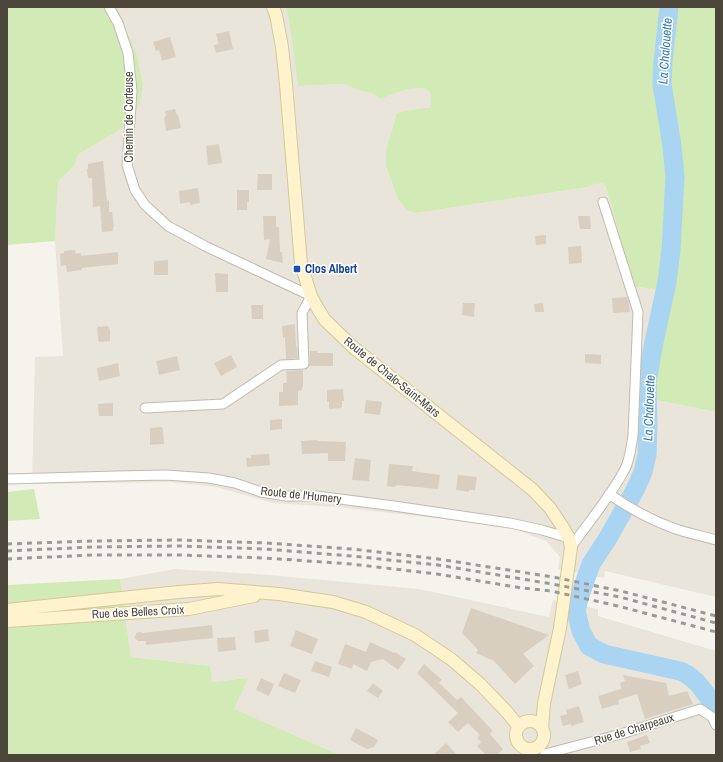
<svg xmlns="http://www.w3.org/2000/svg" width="723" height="762" font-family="'Archivo Narrow',sans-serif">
<rect width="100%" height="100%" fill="#f6f3ec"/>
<!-- residential -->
<path fill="#eae5da" d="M117,7h168l3,7 10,72 47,-2 15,7 12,2 8,6 27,-10 18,-1 6,6v13l-32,5 -3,2 -2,10 -8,24v18l12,33 18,14 172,-26 7,-3 8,-2 3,4 22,81 13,21h9l9,2 -14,69 -3,15 -1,23 75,15v185l-111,-26 -1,7 -46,-9 2,-12 -14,-16 -39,-15 -171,-19 -63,-4 -57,-16 -45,-5 -139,2 3,-127 28,-1 -8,-115 3,-59 16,-16 5,-12 42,-25 -3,-120z
M175,569l95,6 149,14 130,28 4,-17 45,9v7l118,35v104h-376l-107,-46 14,-31 -35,4 -2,-16 -79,-9 -11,-78z"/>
<!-- green -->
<path fill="#d2eab5" d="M7,7h110l20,49 6,30 -4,20 -18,23 -42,25 -5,12 -16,16 -3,59 -48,4z
M285,7h431v405l-75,-15 1,-23 3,-15 14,-69c-9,-2 -18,-2 -26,-4l-27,-100 -3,-3 -8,1 -7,3 -172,26 -9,-3 -9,-11 -12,-33v-18l8,-24 2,-10 3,-2 32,-5v-13l-6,-6 -18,1 -27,10 -8,-6 -12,-2 -15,-7 -47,2 -10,-72z
M34,489l6,30 -33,2v-29z
M120,579l11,78 79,9 2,16 36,-4 -14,31 106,46h-333v-170z"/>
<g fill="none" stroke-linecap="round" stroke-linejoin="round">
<!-- river -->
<path stroke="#a9d4f2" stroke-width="19" d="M669,7l-6,55 -1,22 10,62 3,31 -4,73 -4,32 -14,65 -6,36 1,41 -1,31 -4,17 -8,18 -27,48 -17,26 -11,31 -4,16 5,20 8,15 15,8 76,17c17,6 26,24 36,37"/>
</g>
<!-- building -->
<path fill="#d8cfc1" d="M229,31l4,18 -17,4 -2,-8 5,-1 -3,-10z
M170,37l6,20 -14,4 -3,-11 -3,1 -3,-9z
M175,109l2,6 1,-1 3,14 -15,3 -2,-14 2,-1 -1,-5z
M219,144l3,19 -14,2 -2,-19z
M103,161l4,40 2,-1v12h3l2,15h-1v4l-11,1 -2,-26 -7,1 -1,-29h-4l-1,-9h1v-5z
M258,174h14v16h-15z
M198,188l2,15 -10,2v-3l-10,2 -1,-13z
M237,190h12v12h-2v8h-10z
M263,216h13v11h3l1,25h2l1,11 -17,-4 4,-20 -6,1z
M578,216h12l1,13h-11z
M546,235v9l-10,1 -1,-9z
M581,246l1,17 -13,1 -1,-17z
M75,250l1,4 5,-1v3l37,-4v12l-36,4v2l-15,2 -1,-7 -5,1 -1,-12 4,-1v-2z
M168,260v15h-14v-14z
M215,273l13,1v18h-12z
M627,297l2,8 1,7 -17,1 -1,-15z
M463,303h12l-1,14 -12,-2z
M543,303l1,9h-9l-1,-8z
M251,305h12v14h-11z
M295,324l1,23h1l1,11 -12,1 -1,-22 -2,1 -1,-12z
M108,326l2,4v11l-11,1 -1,-4 -1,-11z
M310,351h7v2h16v13h-24z
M585,354l16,1v9l-16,-1z
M231,355l6,12 -16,9 -7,-13z
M177,356l3,14 -21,5 -3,-14z
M118,363l2,13 -21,5 -2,-13z
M303,370v17h-1v3l-4,1v14l-19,1v-14h4v-9h4l-1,-12z
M343,389l1,12h-2v6h-1v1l-12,1v-8l-2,1v-12z
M366,400l16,2 -2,13 -16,-2z
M113,403v13h-14l-1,-12z
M282,419v10l-12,1v-10z
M162,427l1,4 1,13 -14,1v-17z
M317,440v1l29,1 -1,19h-17v-8l-26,1 -1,-13z
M269,454l1,11 -23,2 -1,-9h5v-3z
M355,458l16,2 -2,21 -17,-1z
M389,464l24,2 -1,5 28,4 -2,14 -42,-4 -1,2 -8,-1z
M458,475l19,2 -2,13h-6v2l-13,-2z
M471,608l78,27 -26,19 11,12 -19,18 -21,-23 -18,-8 2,-3 -16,-17z
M212,625l1,13 -67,7v-4h-8l-3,-3 1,-5 4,-1 3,1z
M268,629l1,12 -14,2 -1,-12z
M296,630l22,9 -6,15 -22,-8z
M235,637l1,13 -18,2 -1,-14z
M370,642l24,11 1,-1 11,7 -8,11 -15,-11 -12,3 -4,9 -14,-7 -1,5 -14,-5 7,-20 21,8z
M315,661l17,6 -3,10 -18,-6z
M424,664l18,16 -3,3 18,17 4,-3 32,34 -3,3 13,15 -6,6h-11l-9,-9 4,-4 -4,-4 3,-3 -12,-12 -10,9 -10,-10 10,-9 -41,-40z
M578,671l4,13 -13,5 -4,-14z
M284,673l17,7 -6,13 -17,-7z
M623,675l43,8 3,13 18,-5 6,13 -48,15 -8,-25 -19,6 1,4 -17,5 -4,-13 23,-7 -1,-6 5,-2z
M261,678l13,6 -5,12 -13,-6z
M373,683l10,8 -5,7 -11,-7z
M579,706l5,16 -13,4v-2l-8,2 -3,-10 7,-2 -1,-4z
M356,728l22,12 -4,7 -7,2 -17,-9z
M647,735l3,8 -10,3 1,3 -11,3 -3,-10z
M446,743l11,12h-24z"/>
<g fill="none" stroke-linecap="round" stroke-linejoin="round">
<defs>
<path id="minor" d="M109,7l9,16 10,30 4,38 -5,74 8,25 10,15 23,21 37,20 106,50 -9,17 2,51 -23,1 -58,39 -78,4
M7,479l110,-3 49,-1 43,3 26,5 26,9 25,4h31l77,10 116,17 32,7 27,8
M609,494c20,14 42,26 64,34 14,5 29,8 43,12
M571,547c18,-25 39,-50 54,-78 5,-10 6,-22 8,-33l5,-124 -35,-110
M545,754l76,-20 79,-25 12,8 4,8"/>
<path id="secondary" d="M273,7l3,8 6,32 4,37 15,180 10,32 7,13 7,11 29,28 179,142 17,18 12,18 7,12 2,9 -11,81 -16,75 -2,25
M7,610l172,-18 39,-3 61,5 54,8 33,10 49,23 36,24 29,25 27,28 12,15
M7,621l182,-12 65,-13
M516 735a14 14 0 1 1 28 0a14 14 0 1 1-28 0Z"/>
</defs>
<!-- minor casing -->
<use href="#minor" stroke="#c2bbae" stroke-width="11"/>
<!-- secondary casing -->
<use href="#secondary" stroke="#d6c79b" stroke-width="14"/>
<!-- minor -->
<use href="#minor" stroke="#fff" stroke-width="9"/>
<!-- secondary -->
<use href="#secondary" stroke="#fff3cd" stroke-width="12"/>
<!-- rail -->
<path stroke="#9a9a9a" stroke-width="3" stroke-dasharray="5 5" stroke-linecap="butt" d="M7,544l84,-3 88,-1 87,3 86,6 86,10 115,18 68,14 95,25
M7,551l85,-4 87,-1 86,3 86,7 87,9 114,19 68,13 96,26
M7,559l85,-4h87l86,3 86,6 86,10 85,14 29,3 67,15 98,26"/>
</g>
<!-- markers -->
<rect fill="#1a4fb4" stroke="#fff" stroke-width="1.5" x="293" y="265" width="8" height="8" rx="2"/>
<g text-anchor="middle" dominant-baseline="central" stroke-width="3" stroke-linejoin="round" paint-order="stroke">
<!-- street labels -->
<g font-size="12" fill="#4b4439" stroke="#fff">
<text transform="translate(129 117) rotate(-90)">Chemin de Corteuse</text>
<text transform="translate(392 377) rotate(39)">Route de Chalo-Saint-Mars</text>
<text transform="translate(301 495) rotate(6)">Route de l'Humery</text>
<text transform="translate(138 612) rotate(-3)">Rue des Belles Croix</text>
<text transform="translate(634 729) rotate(-17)">Rue de Charpeaux</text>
</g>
<!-- transit labels -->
<g font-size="12" font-weight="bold" fill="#164399" stroke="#fff" text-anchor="start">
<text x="305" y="269">Clos Albert</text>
</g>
<!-- water labels -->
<g font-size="13" font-style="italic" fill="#2e7ab2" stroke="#fff">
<text transform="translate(665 51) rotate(-86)">La Chalouette</text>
<text transform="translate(649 408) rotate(-88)">La Chalouette</text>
</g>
</g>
<!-- border -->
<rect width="723" height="762" fill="none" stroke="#4b4439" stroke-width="16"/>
</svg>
